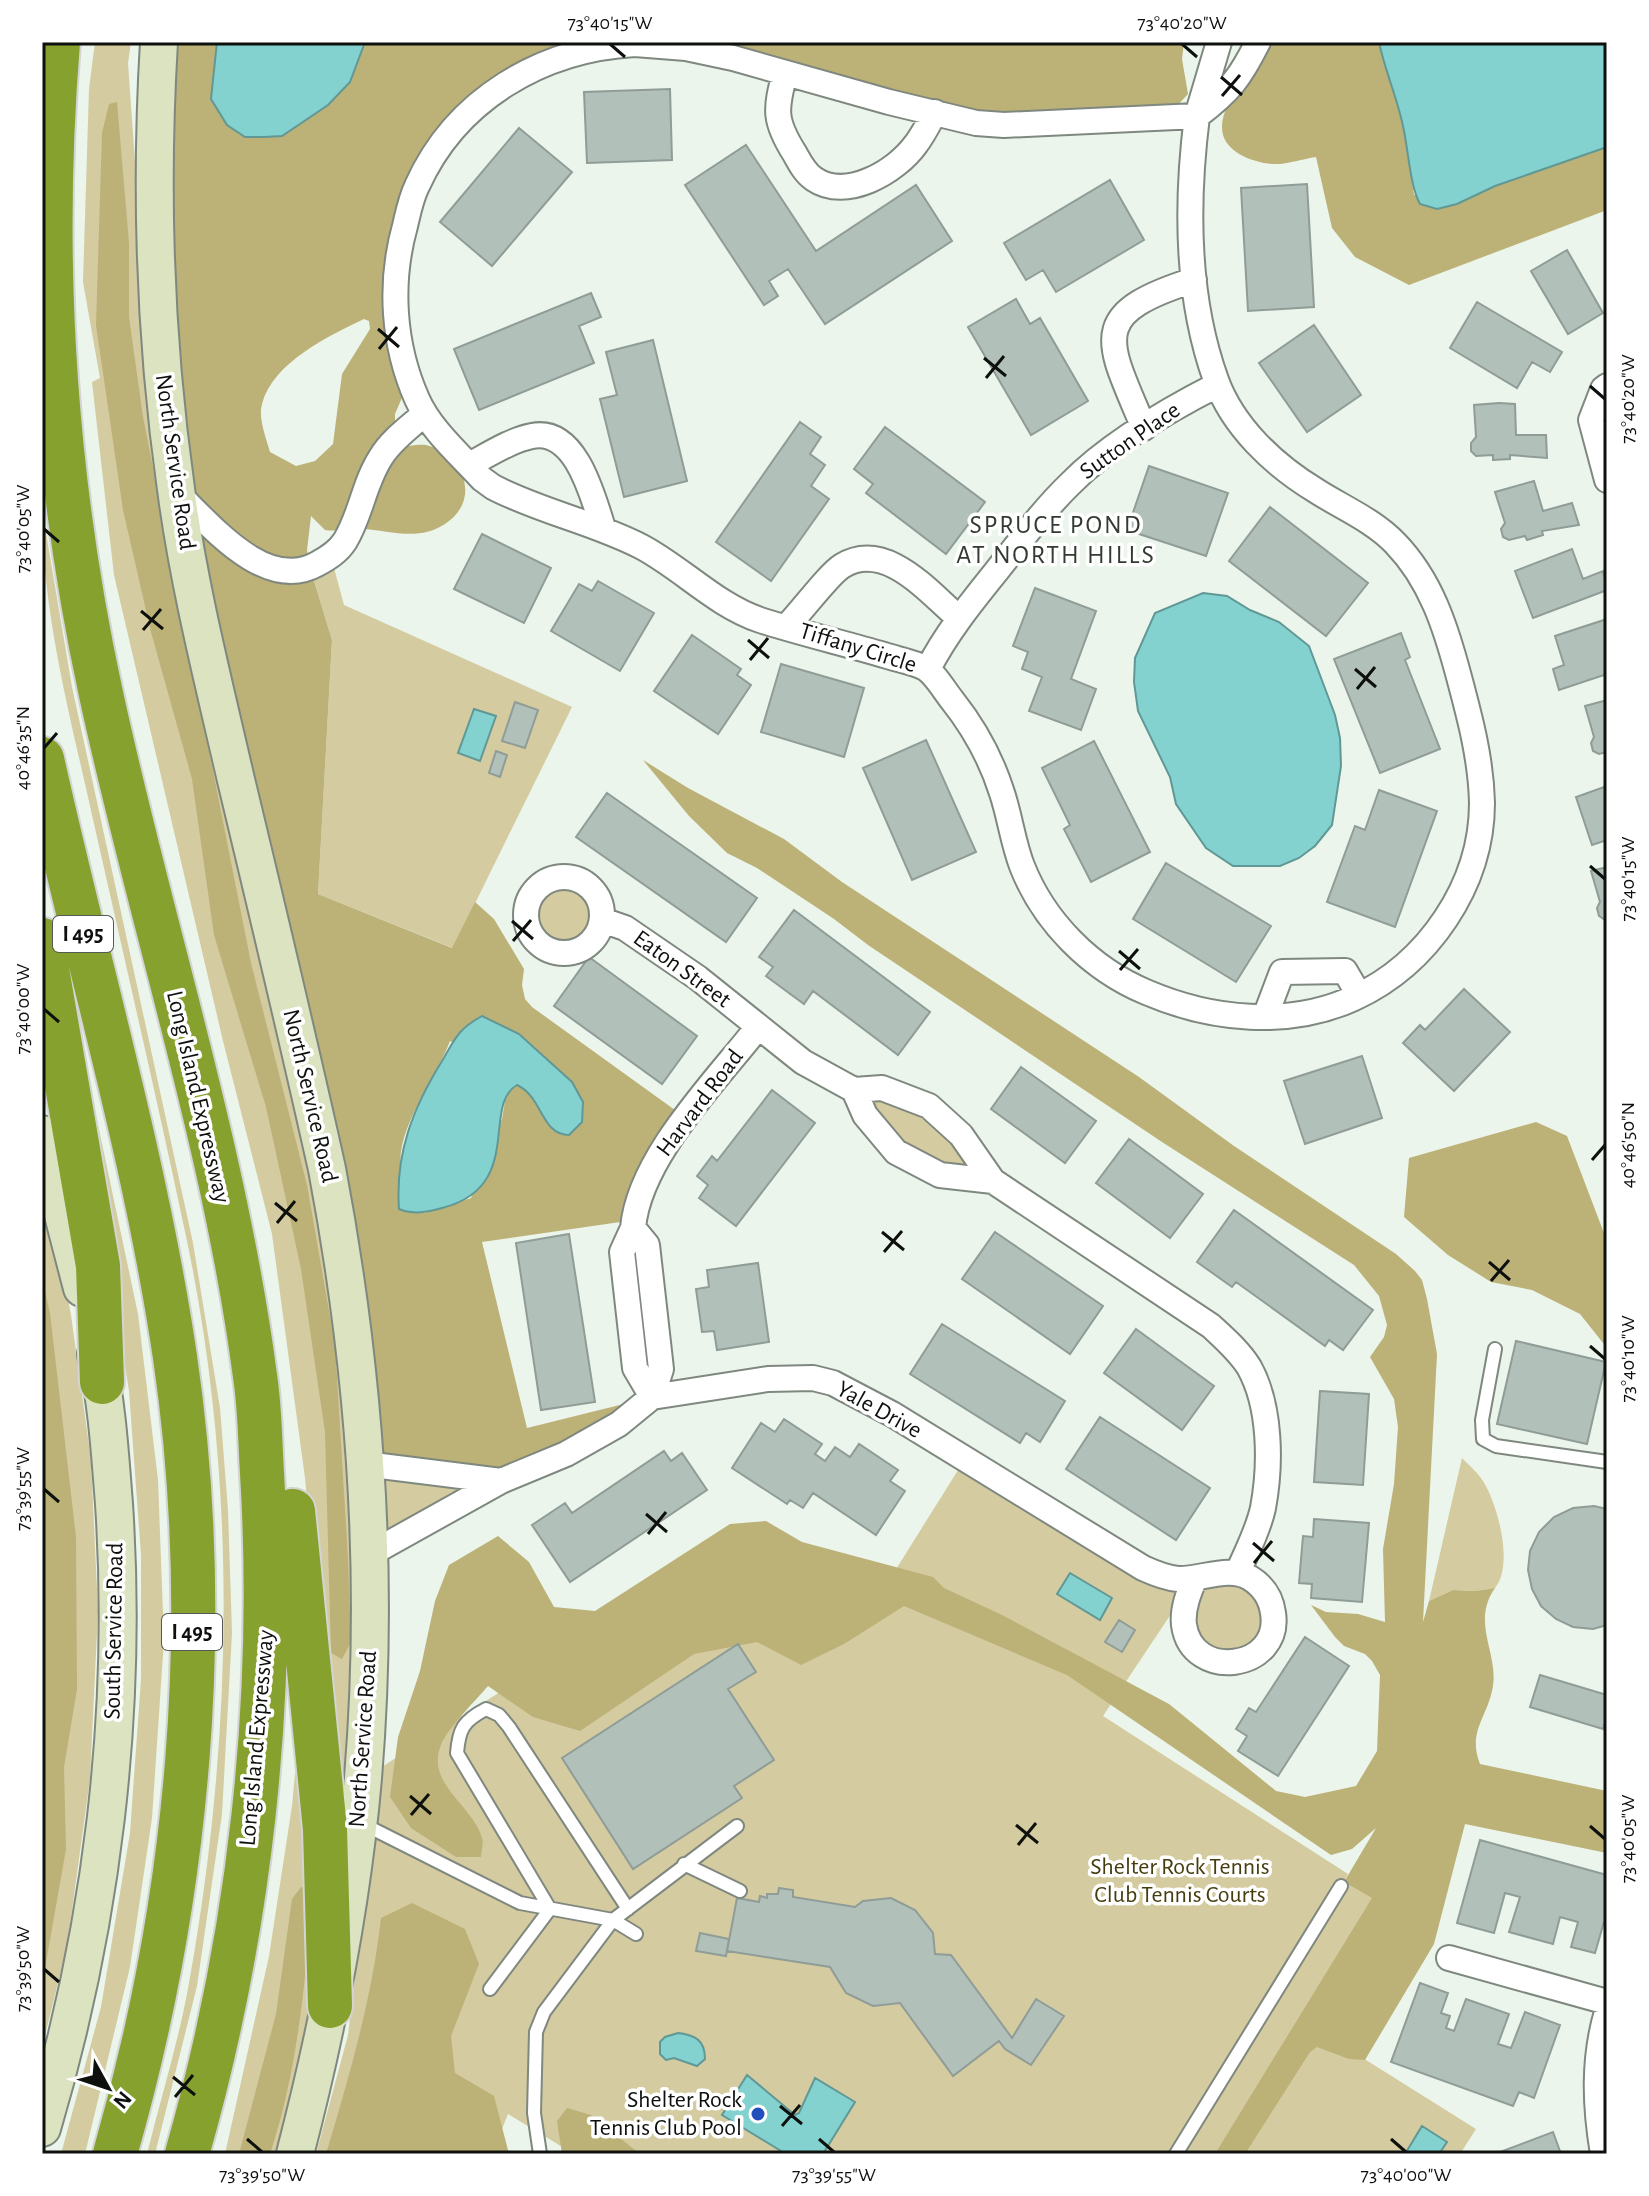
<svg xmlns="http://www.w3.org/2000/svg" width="1649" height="2196" font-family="'Alegreya Sans',sans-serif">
<rect width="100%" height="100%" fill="#ebf5eb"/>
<!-- green -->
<path fill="#d4cba0" d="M95,42h36l-3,21 11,155 186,997 27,215 7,203 -17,205 -18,-153 -19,-207 -33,-244 -49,-193 -109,-466 -22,-193 8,-4 -17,-96 6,-193z
M42,509l30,178 121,556 27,165 8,102 4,123 -10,181 -25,172 -42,168h-8c14,-57 32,-114 42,-171 44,-245 49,-498 -2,-742 -30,-142 -63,-284 -95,-426 -22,-100 -50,-203 -50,-306z
M331,557l13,48 228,102 -119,241 -135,-54 14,-254 -22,-72z
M526 915a38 38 0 1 1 76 0a38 38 0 1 1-76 0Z
M854,1090l75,16 64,75 -97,-29z
M90,1119l7,1 41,194 20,166 6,160 -12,178 -22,149 -45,187h-24l40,-147 29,-174 11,-154v-124l-12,-164 -29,-183z
M42,1180l9,31 20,104 20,145 7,151 -8,168 -23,167 -25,102z
M1462,1458c7,7 16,15 21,23 15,24 31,84 12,107l-20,3 -22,-1 -24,11z
M965,1459l178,109 52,10 -92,138 245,158 -4,8 29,16 -74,120 177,111 -16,25h-886l-66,-40 -16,40h-176l32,-119 32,-267 378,-239 125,61z
M381,1473l101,10 -101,56z
M1196,1579l67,10 5,52 -58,19 -25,-48z
M300,1720l16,254 -37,180h-54l44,-198 23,-150z"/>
<!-- forest -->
<path fill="#bcb177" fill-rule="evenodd" d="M159,42h58l-6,57 16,26 16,11h39l46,-31 22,-23 15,-40h819l-2,17 6,35 -13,14 -171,17 -219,-52 -181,-27 -141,72 -66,138 10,130 -12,28v33c10,0 23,-3 31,-2 38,9 56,55 19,79 -28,18 -54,6 -84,5 -12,-1 -23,3 -36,1l-14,-14 -4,34 3,18 22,72 -14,254 134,54 23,-46 19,17 30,50 -2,16 3,14 7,8 154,111 -52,102 -152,22 45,186 125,-31 -151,84 -136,-17 -170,-925 9,-8 -28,-39zM364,319l5,2 1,8 -28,45 -9,70 -18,17 -19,5 -26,-14c-4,-14 -12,-34 -8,-48 11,-42 67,-68 102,-85zM450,1041l132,81 -13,13c-28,0 -26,-37 -52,-50l-6,4 -6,12 -3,18 -31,79 -47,15c-7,-13 -16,-26 -21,-39 -14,-36 35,-99 47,-133z
M1264,42h115l24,79 11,74 43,9 38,-18 112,-39v63l-198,75 -54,-28 -23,-29 -16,-71c-14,2 -30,8 -44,7 -21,-2 -51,-13 -50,-38 1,-24 30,-63 42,-84z
M117,102l12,141v74l14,100 108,546 56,222 28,160 13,213 3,84 -9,17 -11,-6 -6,-221 -24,-163 -35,-162 -52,-172 -22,-156 -41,-147 -28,-122 -27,-185 6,-192 7,-29z
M643,760l45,28 96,51 58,43 297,195 95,69 162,108 19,17 7,9 5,19 10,55 -14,268 6,-21 24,-11 22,1 20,-3c-24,34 3,64 -2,98 -5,31 -26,45 -13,78l127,27v62l-142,-29 -31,120 -69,116 -16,-1 -32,-12 -7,5 -65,102h-30l157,-256 -28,-16 32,-54 -24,21 -21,6 -264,-180 -163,-69 -60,38 -43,21 -44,-23 -63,12 -114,77 -47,-14 -45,-31c-12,14 -41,43 -47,59 -16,39 32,60 41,93 2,5 -1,13 -1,19h-25l-45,-29 -21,-31 8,-60 22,-66 15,-70 14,-36 49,-29 31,26 25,45 41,4 135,-87 36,-3 36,21 131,35 11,11 58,27 167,89 107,87 29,6 51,-11 21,-35 3,-76 -8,-14 -7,-7 -21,-8 -9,-9 -24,-32 15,7 32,2 27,8 -2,-73 11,-65 4,-57 -4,-28 -24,-42 14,-20 3,-12 -8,-29 -25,-31 -192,-123 -294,-197 -34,-26 -77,-51 -30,-15 -38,-37z
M1536,1122l31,14 40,105v107l-27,-34 -48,-24 -41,-8 -43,-27 -44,-38 5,-59z
M42,1279l8,34 26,224 1,152 -13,78 2,82 -24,136z
M301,1887l11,4c-6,88 -14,178 -42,263h-31l37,-140 16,-115z
M412,1903l53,26 14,35 -28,72 4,37 39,23 15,58h-183c23,-77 46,-155 55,-236z
M567,2108l24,7 49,39h-78l-5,-33z"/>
<!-- water -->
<path fill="#84d2d0" stroke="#609896" stroke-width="2" d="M217,42h148l-15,40 -22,23 -46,31 -18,1h-19l-18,-12 -16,-26z
M1379,42h228v105l-112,39 -38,18 -20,5 -17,-5c-10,-17 -12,-57 -17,-78 -6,-29 -18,-55 -24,-84z
M1203,593l24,3 23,14 29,12 30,24 26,69 5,23 1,28 -9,59 -17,21 -16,12 -19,8h-47l-27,-18 -30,-44 -6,-27 -32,-66 -4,-29 1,-24 20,-45z
M474,709l22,7 -16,45 -22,-8z
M482,1016l37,18 53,48 11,20 -1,20 -13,13c-28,0 -26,-38 -52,-50 -36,21 8,102 -75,123 -15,4 -29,7 -43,1 -4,-56 14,-101 43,-148 13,-22 15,-31 40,-45z
M1070,1573l42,25 -12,22 -43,-26z
M678,2033c17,2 27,7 27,26l-8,7 -23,-8 -8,2 -6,-6v-12l5,-5z
M747,2075l48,40 4,-2 16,-35 40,24 -32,52h-37l-64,-39z
M1422,2126l25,16 -8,12h-34z"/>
<!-- building -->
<path fill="#b2c0ba" stroke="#8f9c97" stroke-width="2" d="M670,89l2,71 -85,3 -3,-71z
M519,128l53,44 -80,94 -52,-44z
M746,145l70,106 100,-66 36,56 -127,83 -37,-55 -19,12 9,15 -14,9 -79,-120z
M1110,180l34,60 -88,52 -13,-22 -17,10 -22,-37z
M1307,184l7,123 -66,4 -7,-123z
M1567,250l36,63 -35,21 -37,-63z
M591,293l10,24 -22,9 15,37 -115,47 -25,-61z
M1016,299l14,25 10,-6 48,83 -57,34 -63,-108z
M1477,302l85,50 -12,20 -18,-10 -15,26 -67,-40z
M1314,325l47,70 -54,37 -48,-69z
M653,340l34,141 -63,16 -24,-98 17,-4 -11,-43z
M1499,403l16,1 1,31h30l1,23 -37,-3v4l-17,1v-5l-17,1 -5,-5v-8l5,-6 -2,-32z
M800,422l21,15 -11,17 15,11 -14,21 18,13 -58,82 -55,-39z
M885,427l100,75 -39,52 -80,-61 7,-9 -19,-15z
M1149,466l79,27 -22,63 -79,-26z
M1534,481l9,30 29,-8 7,22 -37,6 1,4 -16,5 -2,-4 -16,4 -6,-3 -2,-8 4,-6 -10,-31z
M1270,507l98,76 -42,53 -97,-75z
M482,534l69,34 -27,55 -70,-34z
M1572,549l11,30 20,-8 4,19 -74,28 -18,-47z
M598,581l56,32 -34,58 -69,-40 28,-47 13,7z
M1035,588l61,23 -25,68 25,10 -15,41 -52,-19 13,-34 -20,-8 6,-17 -15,-6z
M1607,619v55l-48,16 -6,-21 11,-4 -9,-29z
M1401,633l9,24 -5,3 35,89 -60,24 -46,-114z
M692,635l49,34 -4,6 14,10 -33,49 -64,-43z
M781,664l83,24 -20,69 -83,-25z
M1607,700v52l-8,2 -6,-3 -2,-8 3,-6 -9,-31z
M515,702l23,8 -13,38 -23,-7z
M926,740l50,112 -64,28 -49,-112z
M1094,741l56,111 -59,30 -27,-53 6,-4 -28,-57z
M496,751l11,4 -7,22 -11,-4z
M1607,786v54l-15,5 -16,-48z
M1379,790l58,21 -42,116 -68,-25 28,-76 10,4z
M607,793l150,105 -31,44 -150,-105z
M1166,863l105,63 -35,56 -103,-63z
M1607,867v52l-2,1 -6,-4 -2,-8 3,-6 -9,-31z
M794,910l136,102 -32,43 -85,-64 -9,13 -38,-28 7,-9 -14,-10z
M589,957l108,79 -35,48 -108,-78z
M1464,989l46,43 -56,59 -51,-48 17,-18 5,5z
M1362,1056l20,62 -77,26 -21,-63z
M1021,1067l75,54 -31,42 -74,-54z
M772,1090l43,33 -79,103 -37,-28 9,-13 -11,-9 15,-20 5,5z
M1129,1139l74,55 -33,44 -74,-55z
M1234,1210l139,100 -30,40 -14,-10 -4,6 -89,-64 -4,5 -35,-25z
M995,1232l108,74 -33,48 -108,-75z
M569,1234l26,168 -54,8 -25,-167z
M758,1263l11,79 -52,8 -3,-19 -12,1 -6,-43 13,-2 -2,-17z
M942,1324l123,77 -25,41 -14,-9 -6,10 -110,-69z
M1136,1329l78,57 -32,44 -78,-57z
M1516,1341l90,21 -19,82 -90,-20z
M1320,1391l49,3 -6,91 -49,-3z
M1100,1417l110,71 -34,52 -110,-71z
M784,1419l38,25 -7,10 10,7 10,-14 15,10 9,-13 39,26 -8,11 15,10 -29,44 -63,-42 -10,15 -13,-8 -3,4 -55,-36 29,-45 14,9z
M664,1451l7,10 11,-8 25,37 -137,92 -38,-57 33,-22 7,10z
M1594,1506l13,3v116l-14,4 -20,-2 -17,-8 -15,-13 -9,-17 -4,-19 2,-19 9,-19 15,-15 19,-9z
M1314,1519l55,4 -7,79 -51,-4 1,-14 -13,-1 4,-47 10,1z
M1119,1620l16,10 -13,22 -17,-10z
M1305,1637l44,29 -71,110 -40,-25 9,-15 -11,-7 13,-21 7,4z
M738,1644l18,28 -28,17 46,71 -40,26 8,12 -109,71 -71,-111z
M1540,1675l67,20v21l-4,13 -73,-22z
M1480,1840l127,35v47h-3l-9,31 -24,-6 7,-25 -18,-5 -7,27 -44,-12 11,-35 -15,-4 -11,40 -37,-10z
M779,1888l14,2v7l62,10 8,-6 28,-3 24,12 18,23 2,21 16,1 61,83 24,-39 28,17 -33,49 -26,-16 -6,-8 -46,35 -53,-73 -27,3 -27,-13 -16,-26 -103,-16 10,-53 22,4 1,-6 7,2v-4h11z
M700,1933l29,6 -3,17 -30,-5z
M1420,1983l28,10 -7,20 9,3 -4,12 8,3 12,-32 43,15 -11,30 13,4 14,-36 35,13 -26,73 -15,-6 -6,14 -122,-44z
M1553,2132l8,22h-66z"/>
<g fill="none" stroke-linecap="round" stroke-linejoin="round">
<defs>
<path id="lane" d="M1495,1349l-13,71 1,19 13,7 111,16
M361,1823l159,80 93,17 23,14
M684,1864l56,27
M490,1989l60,-80 -93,-156c2,-24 6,-32 29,-44l13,6 10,12 119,182
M540,2154l-6,-41 2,-81 8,-20 69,-92 124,-94
M1176,2154l165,-268"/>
<path id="street" d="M1219,42l-22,74c33,-25 43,-38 61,-74
M635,44l51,4 47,10 156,44 87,21 28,2 193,-9c-11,87 -11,181 19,264 17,47 58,85 99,110 26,17 58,30 80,53 36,37 51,85 64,134 11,41 22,82 23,126 0,82 -54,161 -128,195 -65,30 -143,22 -208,-6 -55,-23 -102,-70 -124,-126 -9,-23 -12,-49 -20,-73 -11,-35 -27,-64 -50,-93 -8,-10 -17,-26 -27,-32 -12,-6 -29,-9 -41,-13 -41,-12 -83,-22 -124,-35 -44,-15 -77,-51 -118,-73 -48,-25 -101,-35 -149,-60l-11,-8c-22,-24 -52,-50 -65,-80 -24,-54 -28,-116 -12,-173 3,-13 6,-28 12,-40 39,-87 125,-137 218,-142z
M785,73c-10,37 -11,48 10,81 5,9 10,19 19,25 32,22 82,-7 102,-35 7,-9 13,-21 19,-32
M1607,386l-4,3 -12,31 16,60
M1144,428c-37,-88 -58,-114 50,-148
M469,465c19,-10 42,-25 63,-29 44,-9 61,61 71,92
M176,492c34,32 89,101 141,72 11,-6 21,-12 28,-23 16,-26 19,-58 36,-84 10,-17 29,-30 43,-43
M787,626c13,-13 42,-52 55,-60 44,-27 87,27 117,52
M928,669c18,-35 42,-65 67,-96 24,-30 47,-62 75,-89 39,-40 98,-74 147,-99
M526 915a38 38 0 1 1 76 0a38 38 0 1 1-76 0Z
M602,920l23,8 73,50 105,84 51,28 28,-2 47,18 32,29 32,46 -53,-6 -44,-23 -31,-37 -11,-25
M1265,1017l17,-45 63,-1 14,24
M993,1181l218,145c13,12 28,25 38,41 22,39 22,98 14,141 -5,23 -16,43 -25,64
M633,1228l14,17 14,124 -9,28 -17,-29 -13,-116z
M633,1228c6,-70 82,-146 125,-201
M365,1464l136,17
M370,1554l131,-73 65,-27 53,-30 33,-27 116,-18 45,-1 20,5 59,31 251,154c11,5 23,10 35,11 23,1 51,-14 72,-1 13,8 21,20 23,35 9,57 -81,69 -89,12 -2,-16 5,-33 11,-47
M1449,1958l158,44
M1603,2154c-8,-48 -10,-95 4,-142"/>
<path id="secondary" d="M159,42c-9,149 -4,299 17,447 13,98 38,195 60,291 31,129 62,259 91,389 38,201 53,405 36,609 -11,128 -36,253 -68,376
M42,1134l40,154
M42,2128c60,-202 86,-414 72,-624 -4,-50 -7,-101 -18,-150"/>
<path id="highway" d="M58,42c-18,221 -4,436 43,652 49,227 124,453 154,682 5,32 5,65 7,97 14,228 -12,461 -75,681
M42,759c44,199 103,396 133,598 39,266 14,539 -60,797
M42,940l56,326 4,116
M293,1511l32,318 5,177"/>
</defs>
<!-- lane casing -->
<use href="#lane" stroke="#7f887f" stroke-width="16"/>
<!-- street casing -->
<use href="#street" stroke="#7f887f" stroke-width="28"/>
<!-- secondary casing -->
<use href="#secondary" stroke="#7f887f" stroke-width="40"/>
<!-- highway casing -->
<use href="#highway" stroke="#d3d4d3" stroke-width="48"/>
<!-- lane -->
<use href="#lane" stroke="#fff" stroke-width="12"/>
<!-- street -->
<use href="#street" stroke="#fff" stroke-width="24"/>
<!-- secondary -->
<use href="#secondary" stroke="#dbe3c0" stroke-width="36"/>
<!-- highway -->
<use href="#highway" stroke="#86a12d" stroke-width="44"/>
</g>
<!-- ticks -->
<path fill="none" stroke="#0d100d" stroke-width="3" d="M610,44l15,13M1182,44l15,13M1221,77l21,18M1222,96l18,-21M378,329l21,18M379,349l18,-22M984,358l22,18M986,378l18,-22M1590,386l15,13M44,529l15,13M141,611l22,18M143,630l18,-21M748,640l21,18M750,660l18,-22M1355,669l21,18M1357,689l18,-22M44,748l13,-15M1590,866l15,13M512,921l21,18M513,941l18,-21M1119,951l21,18M1120,970l18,-21M44,1009l15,13M1592,1160l13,-15M275,1203l22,18M277,1223l18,-22M882,1232l22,18M884,1252l18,-21M1489,1262l21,18M1491,1281l18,-21M1590,1346l15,13M44,1489l15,13M646,1514l21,18M648,1534l18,-22M1253,1543l21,18M1254,1563l18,-22M410,1796l21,18M411,1815l18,-21M1016,1825l22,18M1590,1826l15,13M1018,1845l18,-22M44,1969l15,13M173,2077l22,18M175,2097l18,-22M780,2106l22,18M782,2126l18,-21M247,2139l15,13M819,2139l15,13M1391,2139l15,13"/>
<!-- markers -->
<circle fill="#224fbc" stroke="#fff" stroke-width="3" cx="758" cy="2114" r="8"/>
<g text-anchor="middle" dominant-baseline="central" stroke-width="7" stroke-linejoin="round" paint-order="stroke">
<!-- shield labels -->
<g fill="#fff" stroke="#565856" stroke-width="2">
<rect x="53" y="916" width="60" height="36" rx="6"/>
<rect x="162" y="1614" width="60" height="36" rx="6"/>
</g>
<g font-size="22" font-weight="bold" fill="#0d100d">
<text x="83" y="934">I 495</text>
<text x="192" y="1632">I 495</text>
</g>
<!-- street labels -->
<g font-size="24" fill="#0d100d" stroke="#fff">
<text transform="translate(1130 441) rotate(-35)">Sutton Place</text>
<text transform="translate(175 462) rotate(82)">North Service Road</text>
<text transform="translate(858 648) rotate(17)">Tiffany Circle</text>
<text transform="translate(682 969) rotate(36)">Eaton Street</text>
<text transform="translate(310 1096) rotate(77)">North Service Road</text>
<text transform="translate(198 1097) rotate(77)">Long Island Expressway</text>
<text transform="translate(700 1103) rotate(-53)">Harvard Road</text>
<text transform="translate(879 1410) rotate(29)">Yale Drive</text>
<text transform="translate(114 1631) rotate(-89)">South Service Road</text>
<text transform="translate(257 1738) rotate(-85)">Long Island Expressway</text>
<text transform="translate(363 1739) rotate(-86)">North Service Road</text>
</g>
<!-- park labels -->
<g font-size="24" fill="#463d0f" stroke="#fff">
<text x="1180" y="1867">Shelter Rock Tennis<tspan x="1180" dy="28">Club Tennis Courts</tspan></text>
</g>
<!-- poi labels -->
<g font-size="24" fill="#0d100d" stroke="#fff" text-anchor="end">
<text x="742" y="2100">Shelter Rock<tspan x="742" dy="28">Tennis Club Pool</tspan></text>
</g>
<!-- neighbourhood labels -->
<g font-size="26" letter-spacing="2" fill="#323a32" stroke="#fff">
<text x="1056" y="525">SPRUCE POND<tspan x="1056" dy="30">AT NORTH HILLS</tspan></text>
</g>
</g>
<!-- border -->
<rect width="1649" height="2196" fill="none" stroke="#ffffff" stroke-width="88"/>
<!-- north arrow -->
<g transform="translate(108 2088) rotate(130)" stroke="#ffffff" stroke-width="6" paint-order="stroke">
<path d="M0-6L14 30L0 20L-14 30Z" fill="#0d100d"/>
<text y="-12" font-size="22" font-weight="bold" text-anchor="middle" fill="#0d100d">N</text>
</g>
<rect x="44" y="44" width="1561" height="2108" fill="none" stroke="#0d100d" stroke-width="3"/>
<g font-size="20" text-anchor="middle" fill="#0d100d">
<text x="610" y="29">73°40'15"W</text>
<text x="1182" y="29">73°40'20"W</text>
<text transform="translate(1627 399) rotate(-90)" y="7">73°40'20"W</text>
<text transform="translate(22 529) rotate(-90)" y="7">73°40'05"W</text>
<text transform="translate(22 748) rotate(-90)" y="7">40°46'35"N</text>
<text transform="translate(1627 879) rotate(-90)" y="7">73°40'15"W</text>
<text transform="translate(22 1009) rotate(-90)" y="7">73°40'00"W</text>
<text transform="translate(1627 1145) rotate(-90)" y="7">40°46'50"N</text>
<text transform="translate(1627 1359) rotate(-90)" y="7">73°40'10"W</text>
<text transform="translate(22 1489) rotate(-90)" y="7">73°39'55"W</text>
<text transform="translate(1627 1839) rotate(-90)" y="7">73°40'05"W</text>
<text transform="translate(22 1969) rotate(-90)" y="7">73°39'50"W</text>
<text x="262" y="2181">73°39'50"W</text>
<text x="834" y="2181">73°39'55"W</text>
<text x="1406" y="2181">73°40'00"W</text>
</g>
</svg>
